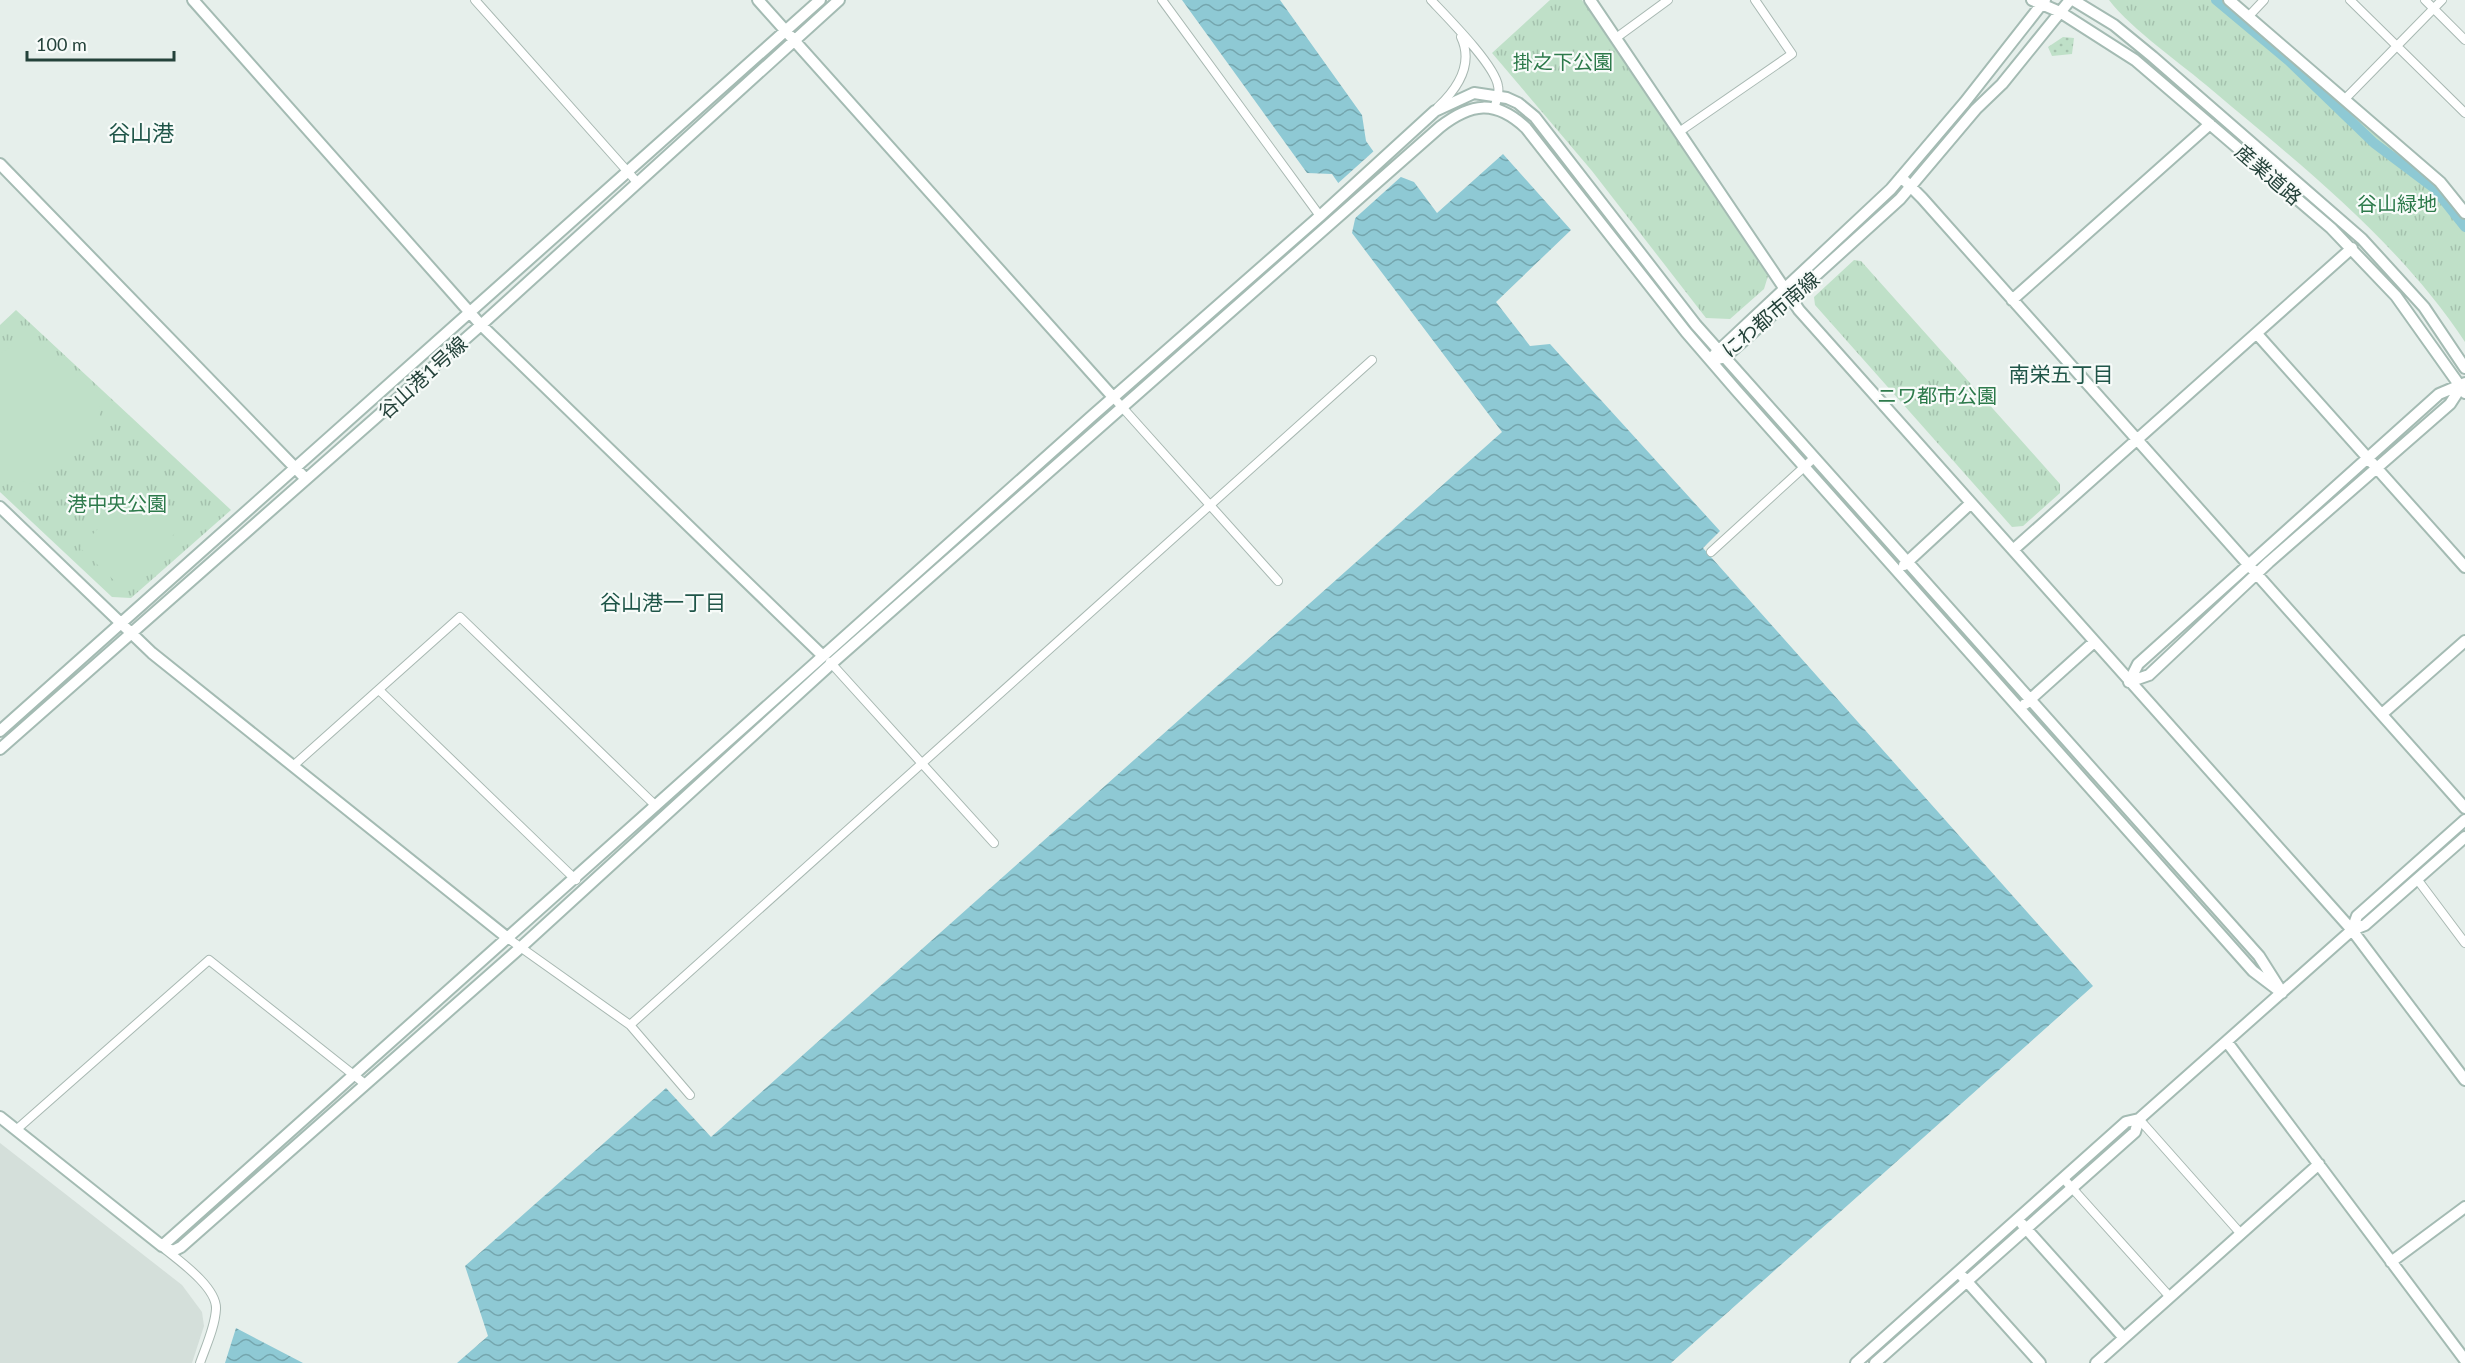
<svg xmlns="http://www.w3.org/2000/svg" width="2465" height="1363" font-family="Lato,'Noto Sans JP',sans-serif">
<defs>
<pattern id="grass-dots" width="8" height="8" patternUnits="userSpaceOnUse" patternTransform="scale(1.5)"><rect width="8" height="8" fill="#bfe0c8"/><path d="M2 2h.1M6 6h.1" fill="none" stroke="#a4c1ad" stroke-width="1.8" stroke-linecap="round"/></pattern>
<pattern id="park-tufts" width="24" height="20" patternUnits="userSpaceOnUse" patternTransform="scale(1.5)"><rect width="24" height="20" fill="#bfe0c8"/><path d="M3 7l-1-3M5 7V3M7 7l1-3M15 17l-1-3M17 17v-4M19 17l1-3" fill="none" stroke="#a4c1ad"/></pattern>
<pattern id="water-waves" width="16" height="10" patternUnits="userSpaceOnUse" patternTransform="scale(1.5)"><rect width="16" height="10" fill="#8ec9d4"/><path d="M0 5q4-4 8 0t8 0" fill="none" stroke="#74a5ad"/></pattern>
</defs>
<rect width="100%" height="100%" fill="#e6efeb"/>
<!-- built -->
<path fill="#d4dfda" d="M0,1143l182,142 20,27 2,14 -12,37h-192z"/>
<!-- grass -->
<path fill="url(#grass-dots)" d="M2063,37l11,1 -2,16 -20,2 -4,-9z"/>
<!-- park -->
<path fill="url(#park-tufts)" d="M1550,0h32l186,276 -4,13 -34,30 -24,-1 -114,-147 -100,-118z
M2109,0h113l214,187 29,36v119c-66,-100 -163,-176 -253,-252 -30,-26 -80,-60 -103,-90z
M1854,260l7,1 199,223v9l-37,33 -11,1 -197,-222 -1,-8z
M16,310l215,200 -100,88 -19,-1 -112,-105v-167z"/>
<!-- pitch -->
<path fill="#bfe0c8" d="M32,339l67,64 1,15 -63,67 -19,-5 -18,-12v-114l14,-9z
M134,490l43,41 -54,58 -43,-41z"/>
<!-- water -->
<path fill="url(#water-waves)" d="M1182,0h98l82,115 4,26 22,31 26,10 23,31 66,-59 68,76 -75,72 34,44 20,-2 170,187 -17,17 390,438 -422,377h-1214l31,-27 -23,-70 201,-178 45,49 791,-705 -150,-199 5,-23 -25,-36 -25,-1z
M236,1328l67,35h-78z"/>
<!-- pier -->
<path fill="#e6efeb" d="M1375,150l15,20 13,5 -51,46 2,-11 -18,-25z"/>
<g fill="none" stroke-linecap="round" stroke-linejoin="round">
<!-- canal -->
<path stroke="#8ec9d4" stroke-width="10" d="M2216,0l73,61 85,82 60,45 31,39"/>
<defs>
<path id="street" d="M475,0l161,181
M1162,0l158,216
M1431,0c16,17 64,65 67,86 2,7 -2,15 -4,23
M2350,0l115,113
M2425,0l40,40
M2248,17l16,-17
M1616,38l52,-38
M2345,99l97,-99
M1438,107c20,-19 36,-43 23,-70
M1679,132l113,-78 -37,-54
M1113,397l165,184
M1711,552l103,-94
M830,662l164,181
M379,690l197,190
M293,766l167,-149 196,189
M2417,879l48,64
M509,939l121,86 60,70
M630,1025l742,-665
M2139,1119l102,115
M16,1130l193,-170 156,124
M2063,1178l107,119
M166,1250c15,12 51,38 50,59 -1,18 -10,37 -16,54"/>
<path id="secondary" d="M193,0l288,325 342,331
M758,0l355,397
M1590,0l209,310 553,620 113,150
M2032,0l28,12 75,48 196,168 65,68 69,97
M2073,0l41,25 39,32 209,182 62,68 41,61
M2229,0l211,182 25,31
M0,164l306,315
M1901,177l21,21 543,610
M2012,300l198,-176
M2257,334l208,233
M1715,354l176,-165 74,-87 80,-102
M1718,359l7,-2 25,-22 150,-136 76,-90 26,-25 68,-84
M0,507l152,146 357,286
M2013,550l339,-302
M1904,565l67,-62
M2129,682l9,-18 301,-270 26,-11
M2129,682l20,-7 120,-113 181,-158 11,-17
M2025,704l69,-62
M2382,714l83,-73
M0,731l820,-731
M0,749l481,-424 358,-325
M2352,930l5,-14 108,-96
M2227,1042l238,318
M0,1117l162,129 11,5 8,-4 339,-299 311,-284 609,-537c31,-24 55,-28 86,1l160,204 50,58 517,581 29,22
M2022,1224l102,114
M162,1246l930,-830 228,-200 115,-105 39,-18 33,5 11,5 17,14 161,208 563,631 19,30
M2391,1262l74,-55
M1962,1276l78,87
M1856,1363l270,-241 13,-3 213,-189 13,-5 100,-88
M1875,1363l260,-231 4,-13
M2096,1363l223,-199"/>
</defs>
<!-- street casing -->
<use href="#street" stroke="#a8b8b2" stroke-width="10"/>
<!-- secondary casing -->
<use href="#secondary" stroke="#a4bbb3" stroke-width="14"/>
<!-- street -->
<use href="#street" stroke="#fff" stroke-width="8"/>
<!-- secondary -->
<use href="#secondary" stroke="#fff" stroke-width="10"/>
</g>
<g text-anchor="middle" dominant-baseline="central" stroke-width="4.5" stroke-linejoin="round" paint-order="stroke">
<!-- park labels -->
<g font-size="20" fill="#2d7a4b" stroke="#f7fbf9">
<text x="1563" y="61">掛之下公園</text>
<text x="2397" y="203">谷山緑地</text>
<text x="1937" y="395">ニワ都市公園</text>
<text x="117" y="503">港中央公園</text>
</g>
<!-- street labels -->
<g font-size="20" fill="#24423a" stroke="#f7fbf9">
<text transform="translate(2269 174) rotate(41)">産業道路</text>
<text transform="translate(1770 314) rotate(-40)">にわ都市南線</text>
<text transform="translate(422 377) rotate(-42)">谷山港1号線</text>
</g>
<!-- neighbourhood labels -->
<g font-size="21" fill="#1f5548" stroke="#f7fbf9">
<text x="2061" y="373">南栄五丁目</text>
<text x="663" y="601">谷山港一丁目</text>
</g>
<!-- quarter labels -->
<g font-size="22" fill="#1f5548" stroke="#f7fbf9">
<text x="141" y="132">谷山港</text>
</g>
</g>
<!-- scale -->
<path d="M27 51v9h147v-9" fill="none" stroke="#24423a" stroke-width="3"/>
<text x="36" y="51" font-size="18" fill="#24423a" stroke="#f7fbf9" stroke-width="4.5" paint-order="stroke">100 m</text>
</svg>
